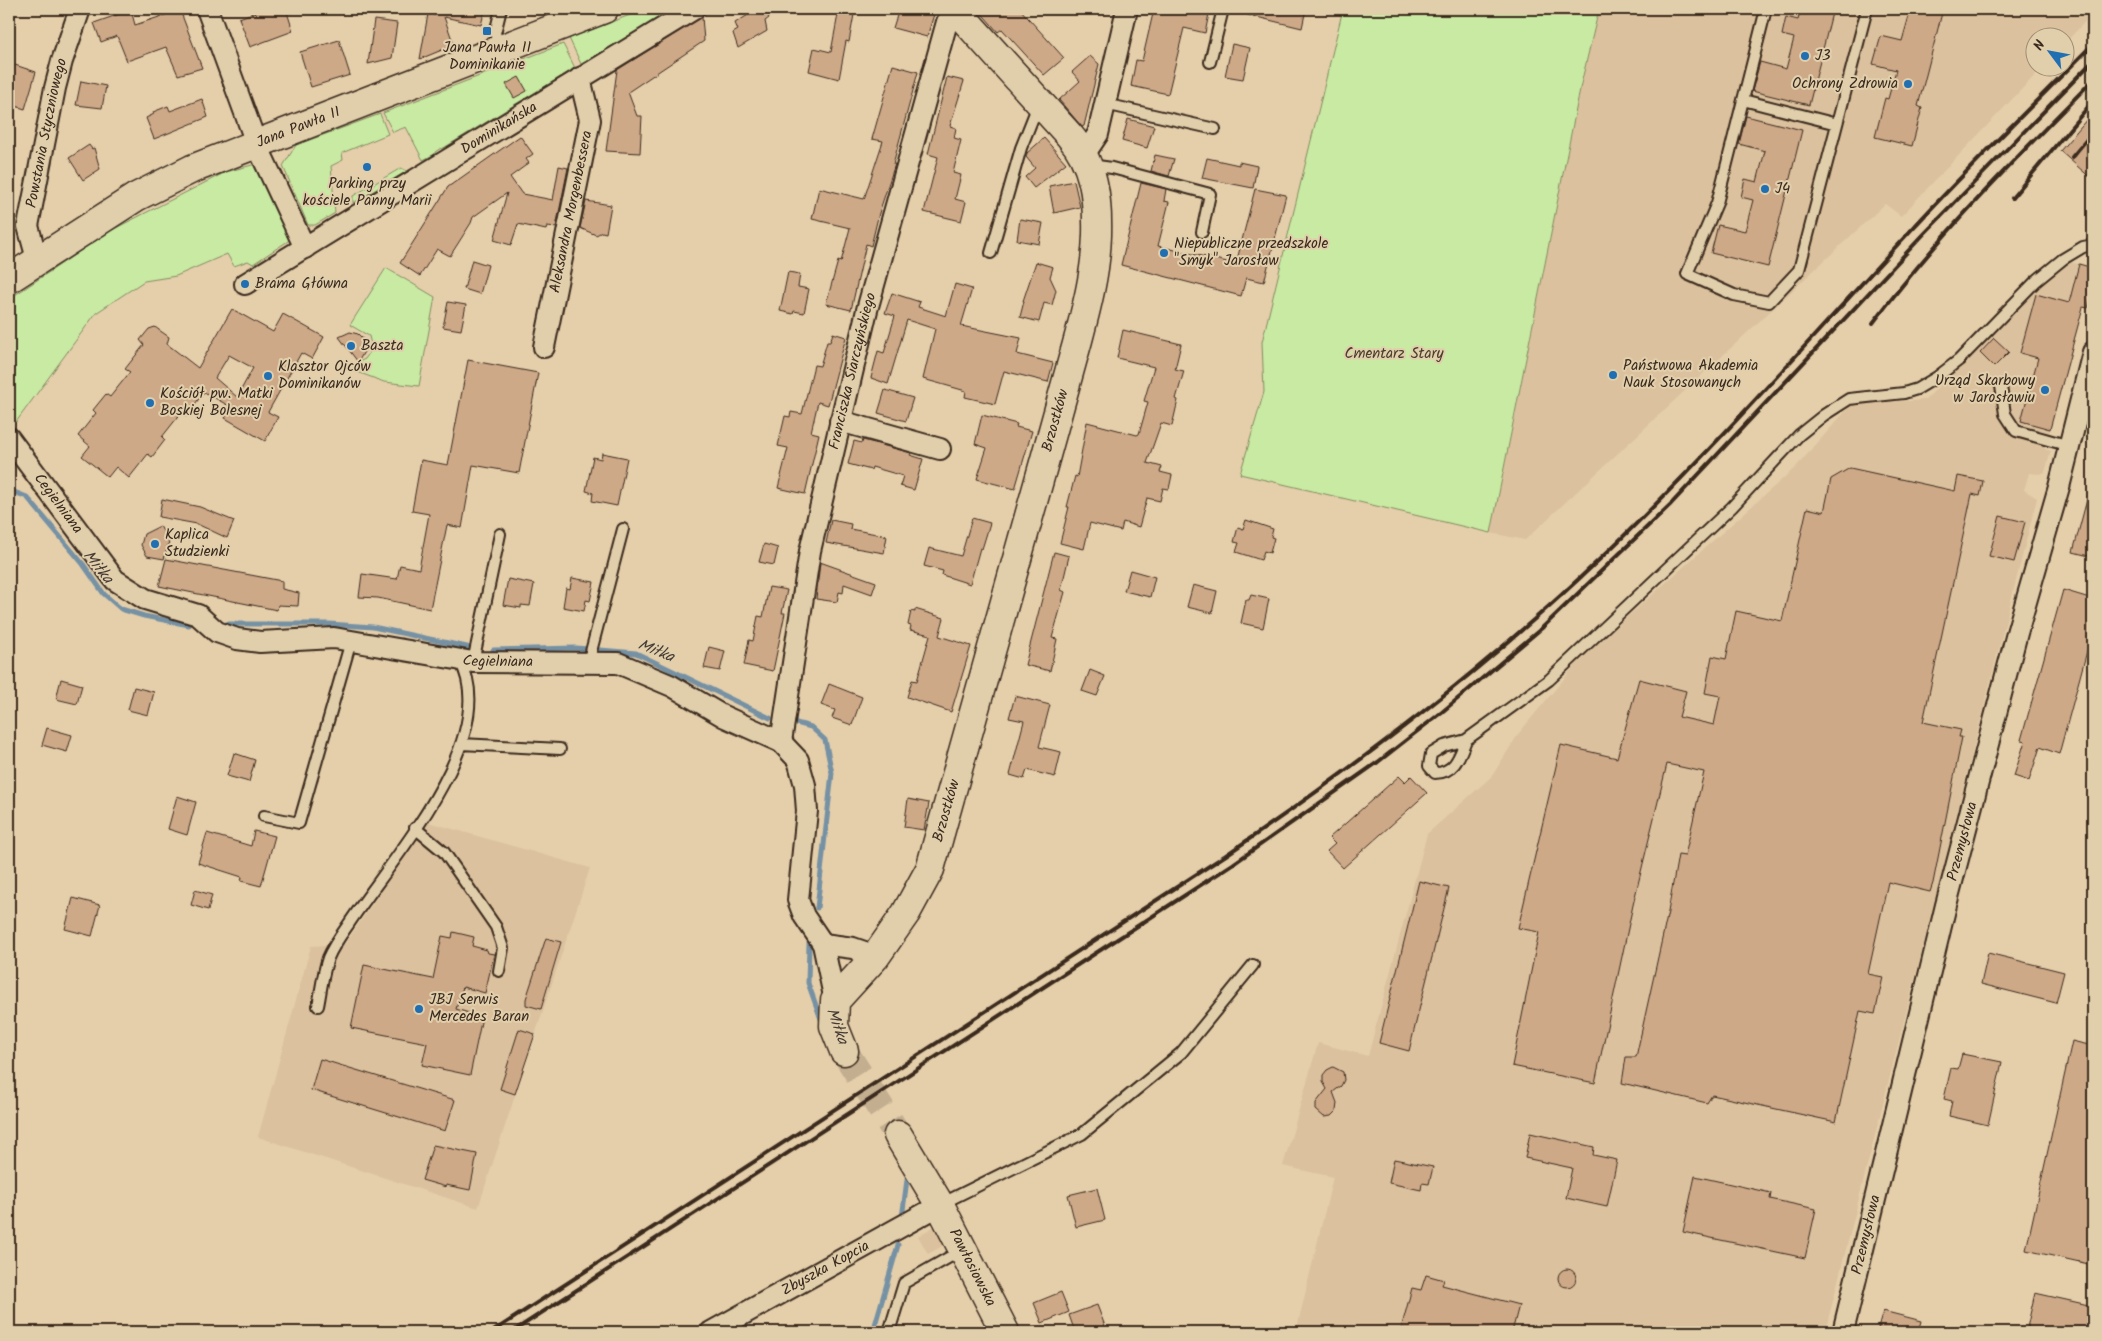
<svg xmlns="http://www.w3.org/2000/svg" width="2102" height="1341" font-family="Kalam,sans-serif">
<rect width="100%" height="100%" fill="#e5cfab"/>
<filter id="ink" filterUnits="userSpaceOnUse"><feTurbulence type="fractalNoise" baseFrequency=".02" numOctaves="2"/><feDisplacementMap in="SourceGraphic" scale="10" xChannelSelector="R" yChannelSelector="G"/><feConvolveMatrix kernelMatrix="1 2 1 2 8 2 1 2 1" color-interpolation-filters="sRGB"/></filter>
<g filter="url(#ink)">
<!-- built -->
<path fill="#dbc19d" d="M1599,9h494v4l-28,30 -1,-5h-30v30h8l-141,148 -16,-12 -360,336 -34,-7 90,-449z
M2066,261l27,7v21l-5,19 -6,-2 -5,17 2,1 -34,125 6,2 -6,21 -5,2 -11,-1 -5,17 13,8 -212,834h-529l37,-155 -50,-11 35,-123 50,13 59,-222 65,-58 27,-43 63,-76 214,-190 56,-63 73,-4z
M428,822l162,46 -112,340 -220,-71 53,-191 34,-2z
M935,1226l11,18 -18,10 -10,-18z"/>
<!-- green -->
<path fill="#c9eaa3" stroke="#828a60" d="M646,9h31l-74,46 -2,-3 -20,12 -12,-26z
M1343,9h256l-18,75 -90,449 -251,-59 24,-82 -2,-50z
M563,44l12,24 -133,81 -1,-1 -6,4v2l-12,6 -17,-33 -13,5 -10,-19z
M380,114l8,20 -46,19 1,7 -12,6 4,47 -20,12h-7l-25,-59 13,-21z
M256,164l35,75 -38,25 -5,-3 -14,5 -7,-12 -51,22 -32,5 -48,32 -80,109 -7,-9v-114l101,-68 116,-59z
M401,168l6,3 -54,32v-7z
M386,268l49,29 -16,89 -35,-4 -37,-14 18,-9 7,-10 -3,-13 -19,-11z"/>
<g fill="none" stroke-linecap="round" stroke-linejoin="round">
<!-- stream -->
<path stroke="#7591a3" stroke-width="5" d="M9,490l18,7 56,67 21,30 17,15 23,7 45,9
M226,624h103l44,3 94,20
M493,650l83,-2 60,5 134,65
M789,721l22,6 14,13 7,33 -15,135
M809,943l-1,40 14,39
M902,1218l6,-46
M873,1332l25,-87"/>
</g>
<!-- building -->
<path fill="#cea988" stroke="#3b2a1e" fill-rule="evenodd" d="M264,9h22l7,22 -43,16 -11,-29z
M433,9h52l-4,16 -37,-8 10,28 -34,14 8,-45 7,1h-2z
M758,9h6l5,9 -4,3 2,10 -29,17 -5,-15 5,-3 -3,-7z
M839,9h16l-6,33 -3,-1 -7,38 -30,-8 5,-23 17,4z
M899,9h27l9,2 -8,26 -34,-9z
M978,9h42l44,49 -20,17 -42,-46 -4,3z
M1154,9h56l-5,24 -21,-5 -16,66 -37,-8 5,-26 6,1z
M1245,9h61l-4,19 -58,-14z
M1801,9h32l-24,96 -57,-14 8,-29 26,7 8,-31 -12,-3 4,-18 12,3z
M1911,9h32l-25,97 4,2 -10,38 -37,-9 10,-39 3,1 8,-29 -23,-6 8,-28 21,5z
M131,10l4,15 45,-15 22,58 -24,7 -12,-28 -39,14 -10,-25 -16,6 -7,-19z
M702,17l2,24 -76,51 9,24h5l-2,37 -34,-2 11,-81z
M374,20l23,3 -5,35 -24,6z
M339,40l11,35 -39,12 -11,-35z
M1232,44l18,4 -7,31 -18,-3z
M1090,56l9,8 -15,62 -2,1 -23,-27 21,-19 -8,-9z
M9,63l27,9 -11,37 -16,-5z
M893,65l25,7 -25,92h2l-16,49 -8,33 -5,-2 -15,66 -25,-6 12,-43 3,1 9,-34 -38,-9 7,-31 45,11 19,-58 -11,-2z
M519,77l8,14 -13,7 -8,-14z
M947,77l17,4 -14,45 6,2 -2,10 7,2 -8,33 8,2 -6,24 11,3 -5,19 -37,-9 14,-55 -10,-3z
M81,81l25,5 -4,22 -26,-3z
M202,99l6,18 -54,22 -8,-21 8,-4 -1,-2 15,-6 2,5z
M2093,112v68l-33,-29z
M1746,116l56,14 -34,137 -57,-14 7,-28 27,6 8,-31 -12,-3 4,-18 12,3 8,-31 -26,-7z
M1128,119l26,7 -7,22 -25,-7z
M520,136l13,18 -7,5 3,4 -19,14 12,17 31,6 6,-34 9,2 -12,59 -9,-1 -1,4 -28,-6 -7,21 -17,-5 13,-47 -34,24 -2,6 -21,33 -13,-7 -17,27 -20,-13 48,-76z
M1044,138l22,25 -32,25 -9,-11 10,-9 -9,-11 1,-4z
M89,145l3,4 2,-1 6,21 -17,11 -14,-22z
M1155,155l19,4 -5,17 -18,-5z
M1207,158l32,7v-3l18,4 -4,22 -51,-10z
M1074,181l6,26 -26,6 -5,-27z
M1141,183l25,6 -2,12 5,1 -11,44 78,18 19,-75 31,6 -22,87 -18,-4 -5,18 -120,-31z
M586,201l25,4 -5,28 -4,-1 -6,3 -16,-7z
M1020,219l23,4 -4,21 -22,-4z
M472,260l16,5 -8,29 -16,-5z
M1036,262l17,5 -3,10 6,13 -4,15 -8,-2 -5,19 -19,-5 4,-16h-1z
M2079,264l14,4v21l-5,19 -5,-1 -33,122 -29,-8 17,-63 -18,-5 16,-59 33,9z
M788,272l12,2 -2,13 11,2 -5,24 -10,-2 -1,3 -13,-3z
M955,284l17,5 -11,37 60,12 -4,16 36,9 -5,19 -44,-11 -9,33 -30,-7 1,-6 -43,-12 12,-50 -28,-9 -19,64 -17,-6 7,-27 6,2 11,-37 -10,-3 7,-20 28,9 -2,5 28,9z
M448,302l18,3 -5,25 -18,-3z
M232,309l41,23 10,-18 41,23 -12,22 -11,-6 -33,59 10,5 -13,24 -40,-23 6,-11 -27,-15 -18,24 -5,-3 -19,24 3,3 -13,17 -4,-3 -19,24 -13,-11 -8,10 -26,-21 8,-10 -12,-10 18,-23 -3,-3 13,-16 4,3 20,-25 -5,-3 19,-24 -4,-5 9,-11 6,-2 4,3 10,7 -2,7 31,24zM229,355l24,13 -16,29 -22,-19z
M1123,330l58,14 -6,25 9,2 -8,28 2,1 -6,26 -11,-3 -14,40 15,4 -2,5 12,3 -3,14 -6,-1 -3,13 -13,-3 -8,29 -16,-5 -2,9 -31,-8 -6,26 -24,-6 9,-36h-2l8,-31 2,1 10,-55 50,13 2,-1 9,-32 -4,-1 10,-34 -37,-9z
M350,332l8,2 7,7v9l-7,12 -19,-25z
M833,333l13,4 -18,68 -10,-3 -7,30 8,2 -14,60 -27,-6 10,-40 -10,-2 7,-30 5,1 1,-5 11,2 12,-49 6,1 7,-24h3z
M1994,338l15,14 -15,15 -14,-14z
M468,360l70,13 -19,100 -46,-8 -11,63 -15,-3 -17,84 -52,-11 -19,-1 3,-23 35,5 3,-14 19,4 10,-55 -17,-3 9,-51 27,5z
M885,390l28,8 -7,23 -28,-8z
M982,415l35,9 -1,3 16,4 -17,58 -38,-10 10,-31 -12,-4z
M863,440l48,13 -1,2 13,4 -9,31 -14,-4 3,-10 -31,-9 -1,3 -23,-6 6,-23 8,2z
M602,453l25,5 -10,48 -25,-5 1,-8 -7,-2 7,-34 8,2z
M1850,468l105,23 3,-15 25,5 -3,15 -8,-2 -49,228 38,8 -2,7h3l-29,146 -3,9 -42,-10 -20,92 15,3 -8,37 -15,-3 -24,111 -124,-27 -5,8 -85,-20 4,-26h10l32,-145 10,-57 7,1 19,-84 -37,-8 -34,141 -38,178 -83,-17 27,-134 -21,-4 43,-183 56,13 22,-79 47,12 -7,26 35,8 6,-29 -15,-3 7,-37 14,3 10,-48 46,10 25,-113 17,4 7,-33z
M2089,492l4,1v64l-20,-5z
M162,499l38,8 34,14 -7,17 -30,-14 -38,-7z
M2000,516l25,6 -11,40 -25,-6z
M972,518l18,5 -8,26 -2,-1 -10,36 -28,-9 1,-4 -19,-5 5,-18 32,8z
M831,520l20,4 -1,5 37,7 -3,17 -58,-10z
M1246,520l27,9 -2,8 3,1 -4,15 -6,-2 -3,9 -25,-8 3,-9 -5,-1 4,-15 5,2z
M160,526l9,16 -5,17 -17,-3 -6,-11 3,-11z
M764,544l14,4 -4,17 -15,-3z
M1054,552l15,4 -8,34 4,2 -13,46 5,1 -7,32 -25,-6z
M166,559l116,22v8l17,4 -1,13 -20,-1 -1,5 -118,-24z
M820,562l56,20 -4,12 -28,-10 -1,9 -4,-1 -2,10 -21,-3z
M1130,570l25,7 -5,20 -26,-6z
M572,578l22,4 -4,19 -4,-1 -2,11 -21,-4 3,-19 4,1z
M508,579l26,5 -4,22 -9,-1v3l-18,-3z
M1193,585l24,6 -5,22 -25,-6z
M769,587l18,3 -5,23h3l-12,58 -29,-6 5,-25 4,1 5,-25 5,1z
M2063,590l30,9v30l-34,125 -19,-7 -11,34 -15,-5 11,-35 -4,-1z
M1251,595l18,4 -6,29 -22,-5 5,-23h3z
M915,609l29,9 -5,18 32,10 -20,66 -44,-15 5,-17 5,1 13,-46 -20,-5 1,-4 -3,-1 3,-14 4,1z
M709,647l16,4 -5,20 -16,-3z
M1090,670l15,6 -8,20 -15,-5z
M61,679l21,6 -5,19 -21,-5z
M829,684l33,13 -10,28 -20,-7 3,-8 -14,-5z
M134,687l20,5 -6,23 -20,-5z
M1015,696l35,9 -11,42 22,5 -6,25 -28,-7 -3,9 -14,-4 14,-54 -15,-3z
M47,728l25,7 -5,17 -25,-7z
M234,753l21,7 -6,22 -22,-6z
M1399,776l6,6 6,-6 16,17 -84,75 -16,-17 8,-7 -6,-6z
M177,796l19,6 -9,33 -19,-6z
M908,799l21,4 -5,27 -20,-3z
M254,831l21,5 -14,50 -20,-5 1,-4 -44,-14 9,-30 44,13z
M1419,881l30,7 -40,163 -30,-8z
M195,890l17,5 -4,15 -17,-5z
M73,898l27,7 -8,31 -27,-7z
M453,932l21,5 -2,9 15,4 1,3 6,1 -9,39 -22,-6 -7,22 26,8 -12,58 -48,-10 5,-22 -76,-15 13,-63 69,14 9,-43 10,2z
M546,938l15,4 -20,67 -15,-4v-6z
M1988,953l76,19 -8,31 -75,-19z
M519,1029l16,5 -20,60 -15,-5z
M2072,1041l21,5v219l-67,-15z
M1962,1054l40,8 -14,63 -39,-9 3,-15 -8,-2 7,-31 7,1z
M320,1059l135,41 -10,31 -134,-41z
M1333,1067l10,5 1,8 -3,6 -8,6 4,11 -1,8 -5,5 -7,1 -8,-7v-7l11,-14 -4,-7v-7l4,-5z
M1530,1133l64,14 -1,8 24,5 -10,47 -41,-9 6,-30 -47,-10z
M433,1145l44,9 -7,36 -24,-5v2l-24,-7z
M1394,1159l39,8 -4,17 -7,-1 -1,7 -32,-7z
M1695,1176l76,17 -1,6 46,10 -11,49 -122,-26z
M1097,1188l8,32 -29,7 -8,-32z
M1558 1278a9 9 0 1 1 18 0a9 9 0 1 1-18 0Z
M1426,1275l18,5 -2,5 77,20 -7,27h-97l-14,-3 11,-41 9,2z
M1061,1292l8,20 -27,11 -8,-20z
M2035,1293l58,13v26h-67z
M1097,1305l8,21 -16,6h-14l-6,-17z
M1883,1311l39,10 -3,11h-42z"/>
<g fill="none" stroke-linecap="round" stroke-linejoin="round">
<!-- secondary-tunnel -->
<path stroke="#c3ae8f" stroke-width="28" stroke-dasharray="28 14" stroke-linecap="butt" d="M844,1051l54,84"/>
<defs>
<path id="lane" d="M1766,9l-49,194 -30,71 47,21 35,7 30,-32 68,-261
M500,49l-5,-16 6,-24
M1210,62l13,-53
M1743,100l94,24
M1105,104l110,25
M1090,165l22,3 98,26 -8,38
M991,253l30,-105 17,-43
M2001,386l4,28 11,17 54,15
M473,662l27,-128
M588,663l35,-134
M1466,740c-6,15 -11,33 -31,33l-6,-7 2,-12 13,-8 22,-6 83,-60 183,-173 67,-72 25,-20 25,-16 55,-6 13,-4 20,-12 22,-17 77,-79 27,-22 20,-12 10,-2
M461,744l99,5
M264,816l35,7 52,-182
M415,828l29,24 52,75 7,21 -4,23
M318,1006c3,-15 5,-34 10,-48 5,-12 13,-23 20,-33 40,-62 155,-187 112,-264
M941,1204l141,-70 99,-81 72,-88
M889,1332l15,-49 58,-33"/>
<g id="street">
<path d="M207,9l49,134 49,105"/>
<path d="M1084,155l14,-21 29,-125"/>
<path id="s1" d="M37,259l-9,-33 27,-138 7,-27 18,-52"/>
<path id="s2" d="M245,284l449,-275"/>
<path id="s3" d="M544,347l46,-227 -10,-42"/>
<path d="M840,421l100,28"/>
<path id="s4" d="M9,438l106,142 30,19 53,16 19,17 20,7 23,3 74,-4 139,24 145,1 54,23 51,30 58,26 17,18 7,25 2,26 -9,89 6,16 19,28 12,57"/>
<path id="s5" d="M781,742l29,-191 57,-241 80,-288 10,-12"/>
<path d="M823,944l30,4 23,8"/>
<path id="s6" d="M711,1332l229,-127"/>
<path id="s7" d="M1843,1332l103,-427 71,-272 42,-146 34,-135"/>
</g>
<g id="secondary">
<path id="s8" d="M9,279l127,-82 56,-28 412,-160"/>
<path id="s9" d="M844,1051l-10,-25 1,-25 41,-45 30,-43 24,-44c39,-136 77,-273 115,-410 11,-40 22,-79 33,-119 9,-34 18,-69 19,-105 1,-37 -3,-72 -28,-100l-114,-126"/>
<path id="s10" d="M898,1135l42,70 65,127"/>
</g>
</defs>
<!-- lane casing -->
<use href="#lane" stroke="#3b2a1e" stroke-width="14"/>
<!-- street casing -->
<use href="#street" stroke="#3b2a1e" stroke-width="24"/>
<!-- secondary casing -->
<use href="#secondary" stroke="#3b2a1e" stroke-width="31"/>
<!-- lane -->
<use href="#lane" stroke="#e1cfac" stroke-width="10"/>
<!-- street -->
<use href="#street" stroke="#e1cfac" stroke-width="20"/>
<!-- secondary -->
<use href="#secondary" stroke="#e1cfac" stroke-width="28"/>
<!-- rail -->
<path stroke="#3b2a1e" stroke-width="4" d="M2072,157l21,-25
M2012,198l81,-97
M1873,323c66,-88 143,-165 220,-243
M492,1332l734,-477c132,-90 259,-186 375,-297 109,-104 209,-219 312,-330 58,-63 120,-123 180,-184
M512,1332l721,-468 145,-102 64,-50 100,-84 129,-124 253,-270 169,-173"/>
</g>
</g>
<!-- markers -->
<g fill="#1f6fb2" stroke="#e1cfac" stroke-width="2">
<rect x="482" y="26" width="10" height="10" rx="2.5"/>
<circle cx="1805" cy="56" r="5"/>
<circle cx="1908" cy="84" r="5"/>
<circle cx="367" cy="167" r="5"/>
<circle cx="1765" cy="189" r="5"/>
<circle cx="1164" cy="253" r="5"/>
<circle cx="245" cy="284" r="5"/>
<circle cx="351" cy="346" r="5"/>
<circle cx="1613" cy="375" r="5"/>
<circle cx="268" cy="376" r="5"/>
<circle cx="2045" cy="390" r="5"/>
<circle cx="150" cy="403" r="5"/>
<circle cx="155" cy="544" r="5"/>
<circle cx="419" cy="1009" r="5"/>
</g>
<g text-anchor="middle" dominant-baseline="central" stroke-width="4" stroke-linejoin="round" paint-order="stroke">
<!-- poi labels -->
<g font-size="15" fill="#3b2a1e" stroke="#e1cfac" text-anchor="start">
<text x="487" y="48" text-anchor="middle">Jana Pawła II<tspan x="487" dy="17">Dominikanie</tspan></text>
<text x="1815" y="56">J3</text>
<text x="1898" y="84" text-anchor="end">Ochrony Zdrowia</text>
<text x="367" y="184" text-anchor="middle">Parking przy<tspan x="367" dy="17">kościele Panny Marii</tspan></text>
<text x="1775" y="189">J4</text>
<text x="1174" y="244">Niepubliczne przedszkole<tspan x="1174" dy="17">"Smyk" Jarosław</tspan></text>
<text x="255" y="284">Brama Główna</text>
<text x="361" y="346">Baszta</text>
<text x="1623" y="366">Państwowa Akademia<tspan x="1623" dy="17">Nauk Stosowanych</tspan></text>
<text x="278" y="367">Klasztor Ojców<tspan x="278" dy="17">Dominikanów</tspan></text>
<text x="2035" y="381" text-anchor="end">Urząd Skarbowy<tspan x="2035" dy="17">w Jarosławiu</tspan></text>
<text x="160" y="394">Kościół pw. Matki<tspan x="160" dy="17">Boskiej Bolesnej</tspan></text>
<text x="165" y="535">Kaplica<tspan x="165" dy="17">Studzienki</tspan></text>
<text x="429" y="1000">JBJ Serwis<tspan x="429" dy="17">Mercedes Baran</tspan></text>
</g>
<!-- street labels -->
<g font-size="15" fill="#3b2a1e" stroke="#e1cfac">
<text stroke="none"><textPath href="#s8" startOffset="328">Jana Pawła II</textPath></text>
<text stroke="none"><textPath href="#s2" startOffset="298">Dominikańska</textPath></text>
<text stroke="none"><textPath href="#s1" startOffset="129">Powstania Styczniowego</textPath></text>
<text stroke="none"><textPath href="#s3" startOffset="138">Aleksandra Morgenbessera</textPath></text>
<text stroke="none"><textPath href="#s5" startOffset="378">Franciszka Siarczyńskiego</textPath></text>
<text stroke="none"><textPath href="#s9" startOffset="681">Brzostków</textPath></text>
<text stroke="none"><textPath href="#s4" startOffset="82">Cegielniana</textPath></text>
<text stroke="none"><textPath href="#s4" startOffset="578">Cegielniana</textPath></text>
<text stroke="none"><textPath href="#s9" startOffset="276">Brzostków</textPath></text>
<text stroke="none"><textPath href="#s7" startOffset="505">Przemysłowa</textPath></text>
<text stroke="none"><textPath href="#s7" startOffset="100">Przemysłowa</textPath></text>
<text stroke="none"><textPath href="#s6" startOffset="131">Zbyszka Kopcia</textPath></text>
<text stroke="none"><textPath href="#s10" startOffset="152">Pawłosiowska</textPath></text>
</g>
<!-- park labels -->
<g font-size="15" fill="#493d2b" stroke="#e1cfac">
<text x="1394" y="354">Cmentarz Stary</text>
</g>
<!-- water labels -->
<g font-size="16" font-style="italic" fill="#453b34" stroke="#e1cfac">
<text transform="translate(98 567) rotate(51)">Miłka</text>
<text transform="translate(656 651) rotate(22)">Miłka</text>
<text transform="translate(837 1026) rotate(70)">Miłka</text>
</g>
</g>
<!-- margin -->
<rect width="2102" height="1341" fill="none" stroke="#e1cfac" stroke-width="30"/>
<rect x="15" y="15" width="2072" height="1311" fill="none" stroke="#3b2a1e" stroke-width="2" filter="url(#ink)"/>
<!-- north arrow -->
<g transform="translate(2050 52) rotate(302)"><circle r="24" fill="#e1cfac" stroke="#9f8d73"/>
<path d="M0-4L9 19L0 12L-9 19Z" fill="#1f6fb2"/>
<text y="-8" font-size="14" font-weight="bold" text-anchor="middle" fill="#3b2a1e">N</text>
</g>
</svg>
